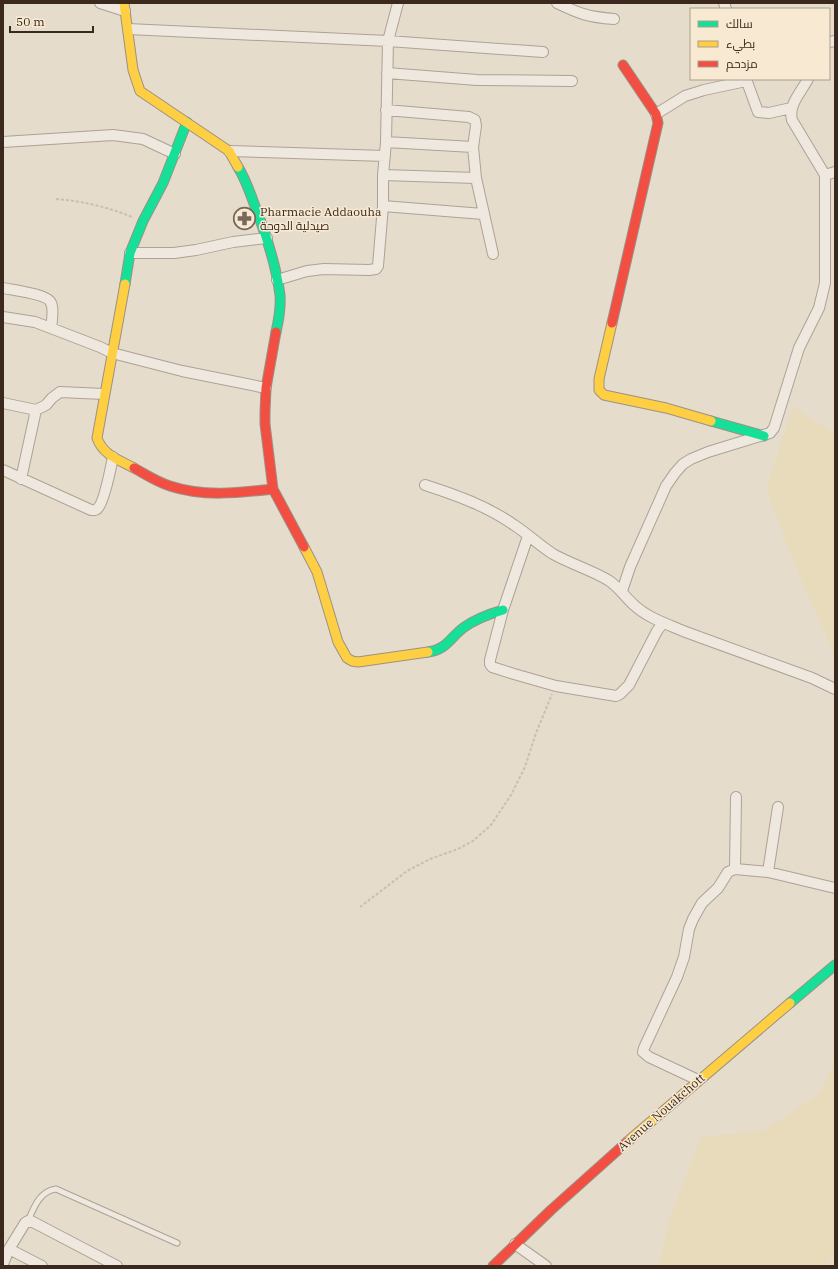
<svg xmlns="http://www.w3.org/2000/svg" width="838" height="1269" font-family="'IBM Plex Serif',Cairo,serif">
<rect width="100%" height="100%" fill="#e6dccc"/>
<!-- farmland -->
<path fill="#e7dbbc" d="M793,407l42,27v221l-37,-82 -32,-84z
M835,1061v191l-8,14h-169l12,-50 31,-79 63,-7 55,-36z"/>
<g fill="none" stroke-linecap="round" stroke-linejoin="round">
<defs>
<path id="lane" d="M28,1221c6,-14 12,-30 28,-32l121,54"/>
<path id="street" d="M100,3l25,8
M557,3c23,11 31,14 57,16
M724,3l2,6
M128,29l260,12 155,11
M829,42l6,-1
M387,73l90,7 95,1
M746,79l12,33 11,1 22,-5
M808,79c-7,13 -20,26 -16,41l33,55
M386,110l83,7 6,3 1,6 -3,21 3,31 17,76
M656,114l29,-18 19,-6 42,-9
M3,142l110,-7 30,4 32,15
M386,142l87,5
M229,151l156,5
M383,175l93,3
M383,206l100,8
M130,253h44l22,-3 37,-8 34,-4
M277,280l30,-9 17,-2 45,1 7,-1 2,-3 5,-60v-31l3,-33 2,-101 10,-38
M3,288c9,2 45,6 48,15 3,6 1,18 0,25
M3,317l32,5 65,25 12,6 70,18 84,17
M3,403l33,7 10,-5 6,-7 8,-6 44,2
M3,470l88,40c3,0 4,1 6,-1 7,-5 14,-42 16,-52
M21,479l15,-69
M425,485c31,10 62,21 89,40 14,9 25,20 39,29 18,10 38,16 55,26 11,7 17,17 26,25 14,13 33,19 49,26l129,47 23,11
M528,536l-25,74 -13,50v4l2,3 22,7 42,12 60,10 4,-2 9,-9 28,-54 6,-8
M622,591l8,-24 36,-81 9,-13 8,-9 8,-5 17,-7 62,-19 4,-5 25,-80 20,-40 6,-25v-108l10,-3
M735,869l1,-72
M768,872l10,-65
M698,1080l-49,-23 -6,-5 1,-4 33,-71 7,-20 5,-28 4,-10 9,-16 16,-15 10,-16 7,-3 33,3 67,16
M515,1244l31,22
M9,1249l16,-26 3,-2h3l86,45
M3,1264l6,-15 33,17"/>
<path id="fast" d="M238,167c8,13 13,28 18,42 11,28 20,56 24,86 1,13 -1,24 -4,37
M125,284l5,-31 13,-32 20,-38 24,-61
M711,421l53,15
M428,652c18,-2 22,-14 35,-24 12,-9 26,-14 40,-18
M790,1003l45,-38"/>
<path id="slow" d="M124,3l9,67 7,21 89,60 9,16
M125,284l-28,154c6,17 22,22 37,30
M612,323l-13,56v11l5,5 62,13 45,13
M304,547l13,25 21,70 9,16 5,3 6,1 70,-10
M627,1142l163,-139"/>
<path id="jam" d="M612,323l46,-200 -2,-9 -33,-49
M276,332l-10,56 -1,24v12l8,65 31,58
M134,468c11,6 23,14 36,18 33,11 68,7 103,3
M493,1266l58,-56 76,-68"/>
</defs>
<!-- lane casing -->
<use href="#lane" stroke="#aca296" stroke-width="7"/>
<!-- street casing -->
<use href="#street" stroke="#aca296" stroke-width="12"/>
<!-- fast casing -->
<use href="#fast" stroke="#9b9186" stroke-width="11"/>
<!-- slow casing -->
<use href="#slow" stroke="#9b9186" stroke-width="11"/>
<!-- jam casing -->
<use href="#jam" stroke="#9b9186" stroke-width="11"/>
<!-- path -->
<path stroke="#c7bfb6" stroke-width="2" stroke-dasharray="3 2" stroke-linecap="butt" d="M56,199c26,2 52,8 76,18
M360,907l47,-36 23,-12 28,-10 15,-8 18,-16 20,-30 14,-28 11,-34 16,-39"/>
<!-- lane -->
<use href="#lane" stroke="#eee8df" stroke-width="5"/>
<!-- street -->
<use href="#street" stroke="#eee8df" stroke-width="10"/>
<!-- fast -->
<use href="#fast" stroke="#16e098" stroke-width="9"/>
<!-- slow -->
<use href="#slow" stroke="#ffcf43" stroke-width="9"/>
<!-- jam -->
<use href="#jam" stroke="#f24e42" stroke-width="9"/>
</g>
<!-- icons -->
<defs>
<symbol id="pharmacy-ring" viewBox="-11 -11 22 22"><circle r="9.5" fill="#f8ead2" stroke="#77685a" stroke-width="1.5"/><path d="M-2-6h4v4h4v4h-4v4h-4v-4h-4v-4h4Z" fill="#77685a"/></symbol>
</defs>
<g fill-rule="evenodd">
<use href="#pharmacy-ring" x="232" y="206" width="25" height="25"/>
</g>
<g text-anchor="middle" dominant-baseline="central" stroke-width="3" stroke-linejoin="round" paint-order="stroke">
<!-- poi labels -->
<g font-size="12" fill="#3b291d" stroke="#f8ead2" text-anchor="start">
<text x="260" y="211">Pharmacie Addaouha<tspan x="260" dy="14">صيدلية الدوحة</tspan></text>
</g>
<!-- street labels -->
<g font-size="12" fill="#3b291d" stroke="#f8ead2">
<text transform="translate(661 1112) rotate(-41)">Avenue Nouakchott</text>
</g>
</g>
<!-- border -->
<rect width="838" height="1269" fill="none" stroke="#3b291d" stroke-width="8"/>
<!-- legend -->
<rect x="690" y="8" width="140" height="72" fill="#f8ead2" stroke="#ac9d8a"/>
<rect x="698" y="21" width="20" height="6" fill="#16e098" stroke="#ac9d8a"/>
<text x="726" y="28" font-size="12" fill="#3b291d">سالك</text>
<rect x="698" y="41" width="20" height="6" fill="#ffcf43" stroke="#ac9d8a"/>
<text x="726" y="48" font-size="12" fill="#3b291d">بطيء</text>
<rect x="698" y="61" width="20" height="6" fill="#f24e42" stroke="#ac9d8a"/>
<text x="726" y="68" font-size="12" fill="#3b291d">مزدحم</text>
<!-- scale -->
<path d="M10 26v6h83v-6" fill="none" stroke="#3b291d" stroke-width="2"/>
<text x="16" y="26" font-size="12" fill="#3b291d" stroke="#f8ead2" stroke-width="3" paint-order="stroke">50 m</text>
</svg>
